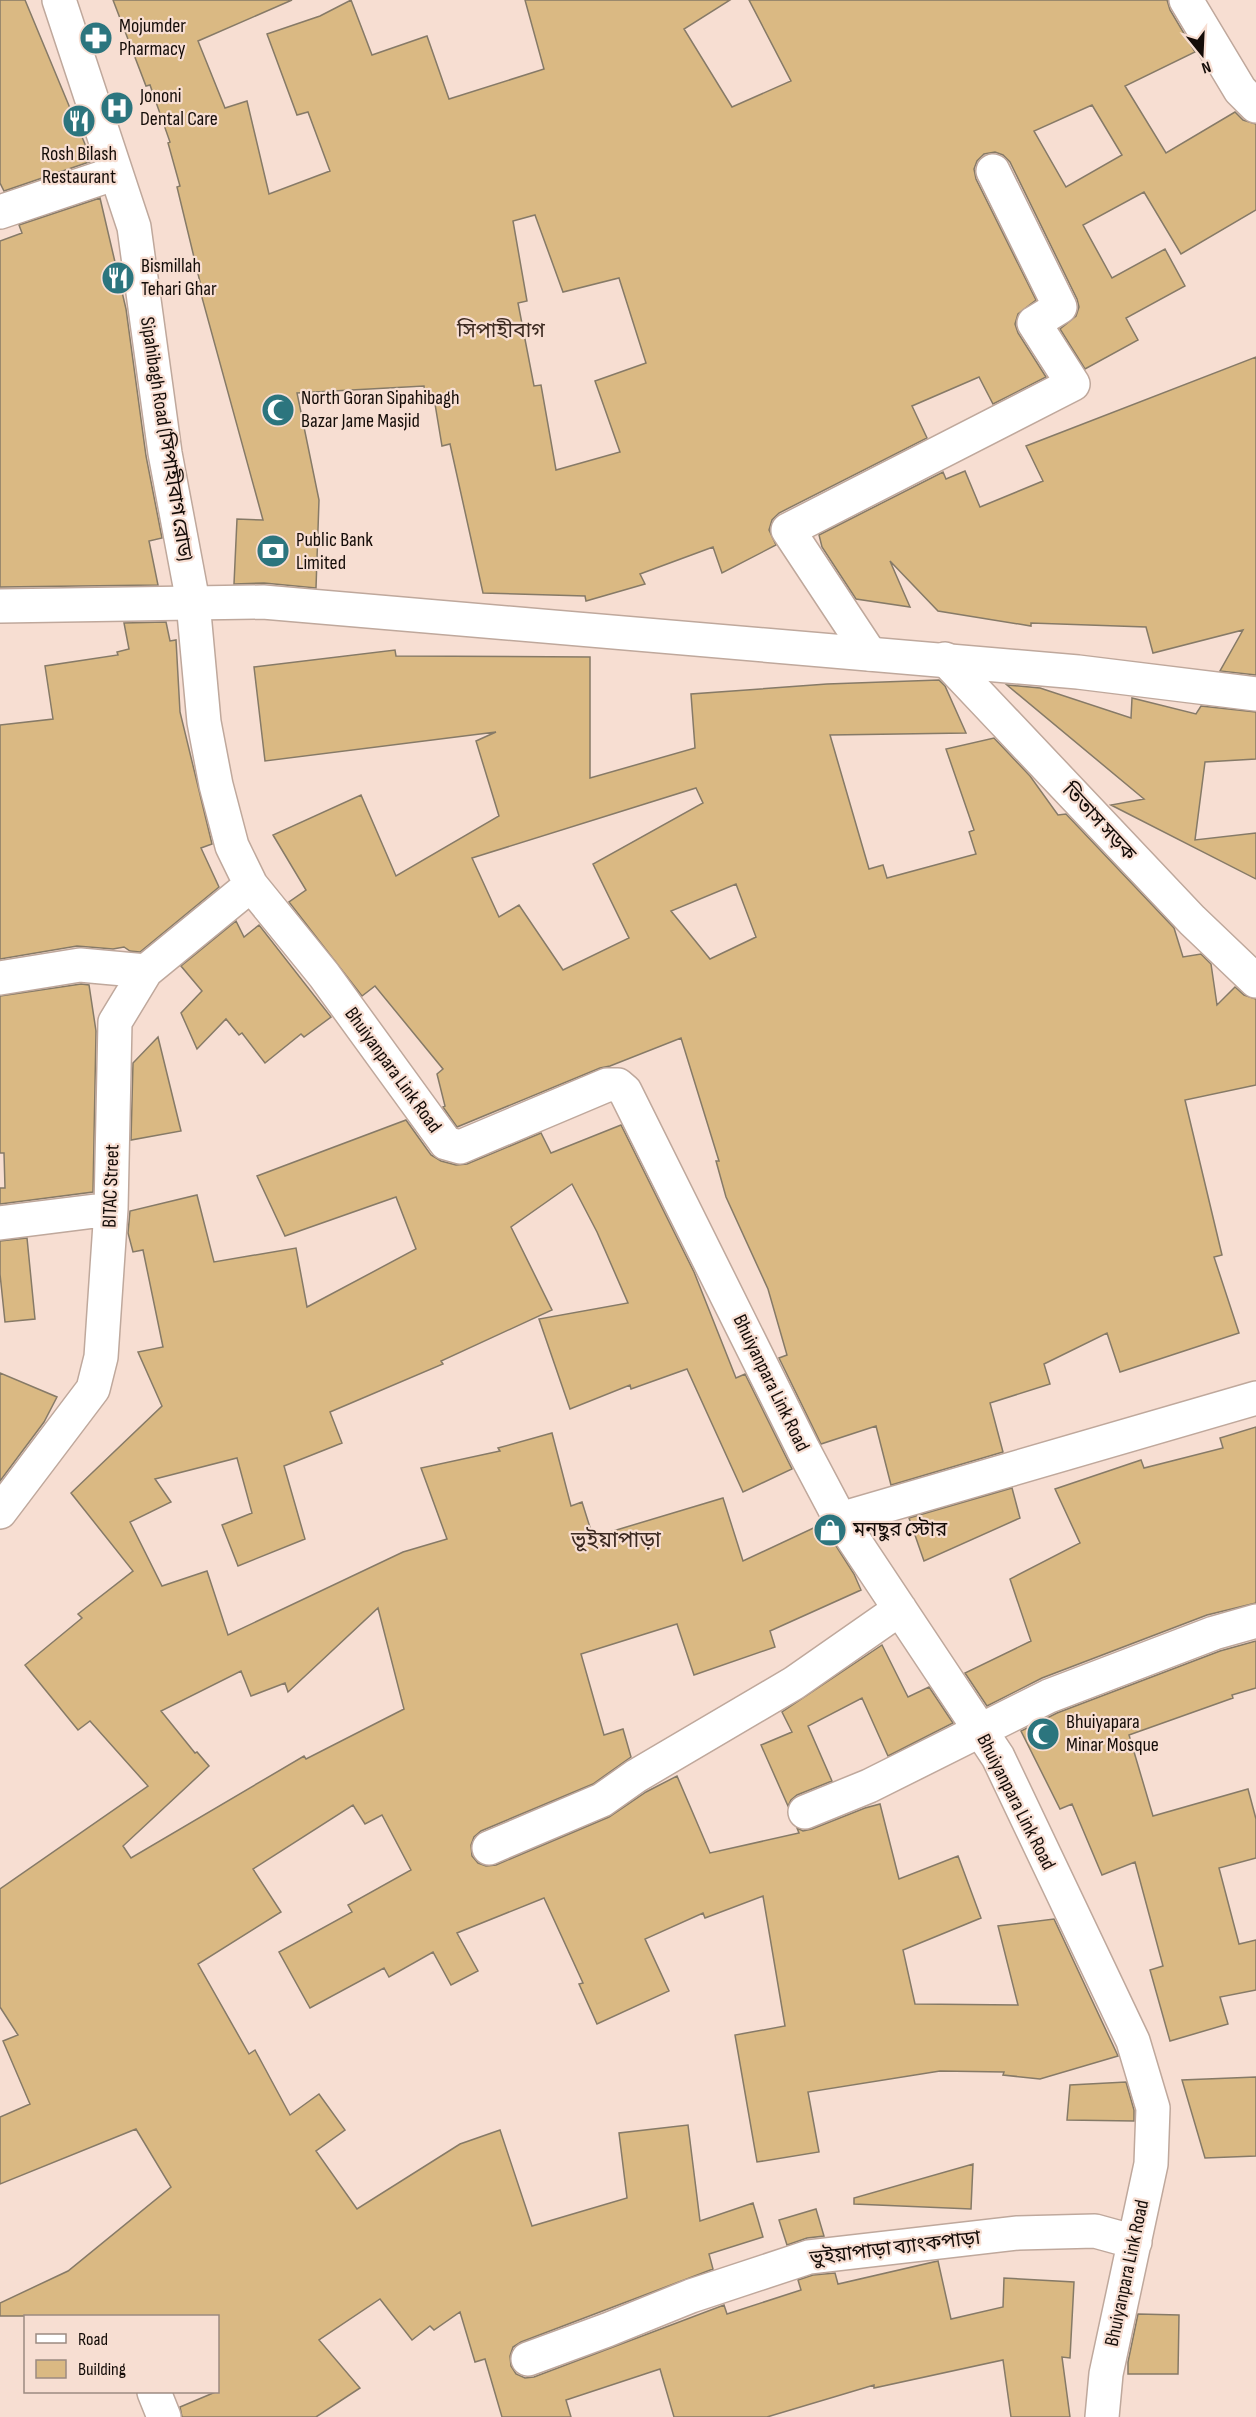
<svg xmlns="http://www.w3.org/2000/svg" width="1256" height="2417" font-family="'Sofia Sans Condensed','Noto Sans Bengali',sans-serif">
<rect width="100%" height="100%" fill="#f7ded2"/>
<!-- building -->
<path fill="#dab983" stroke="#867a67" stroke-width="1.5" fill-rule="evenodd" d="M0,0h25l67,161 -88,30 -4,-8z
M113,0h179l-94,41 27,67 22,-7 22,93 61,-23 -22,-59 -11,3 -30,-81 53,-18 31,-16 21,55 55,-19 22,63 95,-30 -19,-69h205l-46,29 48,78 59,-26 -42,-81h418l3,10 25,42 -70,34 41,67 69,-41 8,8 13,4v86l-75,44 -37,-62 -61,33 29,53 53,-29 20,37 -59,32 12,22 -53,29 -25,-40 16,-13 3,-9 -2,-8 -67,-137 -7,-7 -8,-3 -11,2 -7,7 -3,8 2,10 60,121 -18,14 -3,10 3,9 28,44 -53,27 -14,-27 -67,29 15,32 -148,75 -7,7 -3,10 7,15 -54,28 -9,-26 -73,27 5,10 -59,17 -1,-5 -102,-3 -33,-149 -8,2 -8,-48 -8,1 -2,-13 -127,7 22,107 -3,88 -52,-5 -30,1 3,-65 26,1 -65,-237 2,-1 -23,-95 3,-1 -12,-43 2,-1 -20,-57 -4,1zM1092,105l30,50 -56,32 -32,-56zM535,215l28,77 56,-14 27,85 -51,18 25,71 -64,18 -15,-85 -7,1 -16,-83 9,-2 -14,-80z
M100,198l26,111 20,147 16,82 -13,3 9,44 -158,2v-346l22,-8 -3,-8z
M1256,357v318l-36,-4 23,-41 -90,23 -7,-26 -115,-4v3l-93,-15 -48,-50 20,46 -54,-8 -34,-52 -3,-12 124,-63 3,7 19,-8 15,36 63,-26 -17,-35z
M166,622l4,19 6,-1 4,72 32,132 -11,4 18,39 -79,65 -10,-1 -6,-4 -11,2 -36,-3 -77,13v-234l53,-6 -8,-53 73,-11 -1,-3 12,-3 -5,-26z
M395,650l1,6 194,1v121l105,-30 -4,-54 136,-10 112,-4 6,6 21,47 -136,2 39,134 14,-4 4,13 89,-24 -7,-22 5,-2 -28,-81 48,-11 36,38 28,39 8,-1 108,114 9,29 18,-3 10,10 6,41 18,-18 9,8 12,4v86l-71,15 37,155 -8,2 25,76 -119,39 -13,-39 -63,31 6,20 -60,19 13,49 -112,33 -15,-59 -55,18 -42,-86 8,-3 -19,-66 -42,-92 -10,-36h3l-38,-123 -71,28 -10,2 -143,59 -14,-20 2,-1 -8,-32 6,-5 -68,-83 -13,10 -73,-94 17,-12 -33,-55 88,-40 35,81 103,-60 -23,-75 20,-9 -231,29 -11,-94zM696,788l7,15 -110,61 36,74 -66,32 -44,-65 -20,12 -27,-59zM736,884l20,53 -46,22 -39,-48z
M1007,685l33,3 91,30 1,-20 64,16 5,-8 55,6v47l-51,3 -10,78 61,-7v46l-145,-74 33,-6z
M236,921l8,16 15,-12 72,92 -27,20 -3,-3 -36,29 -23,-30 -3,2 -13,-16 -29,30 -16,-36 21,-22 -21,-25z
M81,984l8,1 7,46 -3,161 -93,12v-16h5l-1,-35h-4v-157z
M158,1037l23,94 -50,9 2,-77z
M406,1120l25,35 10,6 15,4 11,-1 74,-31 10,20 70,-28 73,147 42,106 9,-4 47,95 -49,23 -56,-123 -56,20 -1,-4 -60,24 -31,-90 89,-16 -31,-71 -25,-48 -61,43 41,83 -111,51 2,3 -113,48 12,31 -58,23 21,73 -67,27 -16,-41 30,-12 -15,-55 -82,21 16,23 -41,20 32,64 45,-15 21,64 175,-83 44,-13 -26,-71 79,-17 -2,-3 54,-15 19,73 11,-4 11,35 130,-39 20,63 79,-37 32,50 7,16 -91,41 5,16 -81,28 -17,-51 -96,30 23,81 19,-6 8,28 -38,27 -112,47 -7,6 -3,8 1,11 6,7 8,3 10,-1 113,-48 37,-25 31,-16 33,77 89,-20 -2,-5 6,3 9,-2 53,-21 15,-4 19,75 59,-23 23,62 -78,32 12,54 103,1 -20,-79 56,-7 64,137 -78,23 -37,-4 1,-3 -64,-1 -132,21 11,60 -62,10 -22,-127 50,-9 -22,-130 -58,22 -2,-5 -58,26 24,52 -72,33 -18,-40 4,-1 -39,-85 -87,35 21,38 -27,14 -18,-33 -44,25 -5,-9 -74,40 -31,-56 73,-40 -4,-7 63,-35 -29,-55 -17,9 -12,-19 -100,64 28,43 -83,52 51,90 6,-4 35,65 29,-21 26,36 -29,21 41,58 103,-65 40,-14 32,96 95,-28 -8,-65 69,-8 12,96 53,-18 10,34 -54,17 4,15 -192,73 -8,5 -3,9 1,10 5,8 9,4 9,-1 190,-72 3,9 74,-24 -3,-10 15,-5 22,-2 3,11 100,-23 13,58 52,-12 1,-29 70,4 -4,76 -8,-1 8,60h-59l-8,-57 -129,28v-3l-107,32h-93l-14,-48 -94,31 5,17h-69l-17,-58 -10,3 -15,-50 -26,18 -4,-4 -18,14 -32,-41 -61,41 41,48 -44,29h-134l-2,-10 38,-16v-75h-218v-13l68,-32 103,-84 -35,-58 -136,55v-67l30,-13 -27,-63 15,-6 -18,-28v-118l148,-103 -58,-65 -12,9 -53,-65 57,-47 -4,-4 55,-43 -62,-78 91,-87 -24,-54 25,-5 -20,-97 -10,2 -5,-19 2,-22 67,-16 17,67 82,-14 11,59 109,-58 -20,-52 -111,39 -28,-60zM378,1608l26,101 -98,50 -2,-3 -173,102 -8,-12 86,-80 -12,-14 -2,1 -34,-42 80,-40 10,25 34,-13 3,9z
M27,1238l8,81 -30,3 -5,-48v-33z
M0,1373l57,24 -13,25 -44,59z
M1256,1427v176l-49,12 -165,63 -55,28 -22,-33 66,-32 -21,-62 70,-36 -25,-54 86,-29 3,8 79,-20 -3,-10z
M1012,1488l8,30 -96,43 -15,-43z
M1256,1641v47l-24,7 1,3 -104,37 24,81 95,-27 8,30v39l-37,10 20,76 17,-4v50l-36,7 8,27 -58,17 -20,-71 13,-4 -28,-104 -33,13 -30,-71 -12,5 -39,-78 36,-18 163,-62z
M882,1645l26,52 21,-10 24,36 -65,33 -26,-58 -54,28 24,55 -35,14 -6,5 -3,6 -27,-61 31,-13 -10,-20z
M1256,2077v79l-51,2 -23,-78z
M1126,2082l8,28v11l-67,-1 3,-35z
M973,2164l-2,45 -117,-5v-6z
M816,2209l8,27 -17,2 -20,7 -8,-25z
M1138,2314l41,1 -1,59h-50v-12z"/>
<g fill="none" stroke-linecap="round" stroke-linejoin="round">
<defs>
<path id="street" d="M59,0l75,227 31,226 28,149 11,120 12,63 16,61 19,39 73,90 122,168 14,4 147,-62h11l7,6 178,358 37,70 158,238 135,284 20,67 -2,56 -45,210 -4,43
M1186,0l54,90 16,16
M0,212l116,-39
M870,654l-82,-124 285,-146 -39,-61 26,-16 -67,-136
M945,659l247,261 64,61
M0,978l80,-13 66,6
M0,1223l111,-14
M0,1512l93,-123 8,-32 10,-148 4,-187 31,-51 105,-86
M840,1519l416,-121
M805,1812l64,-26 180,-90 165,-63 42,-12
M489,1848l113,-48 34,-24 158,-93 106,-74
M528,2359l79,-29 84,-34 118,-39 209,-24 77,-2 40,11
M154,2392l10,25"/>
<path id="secondary" d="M0,606l263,-4 815,70 178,22"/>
</defs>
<!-- street casing -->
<use href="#street" stroke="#bfa89c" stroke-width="36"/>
<!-- secondary casing -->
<use href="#secondary" stroke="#bfa89c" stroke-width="36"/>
<!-- street -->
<use href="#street" stroke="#fff" stroke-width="33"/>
<!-- secondary -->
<use href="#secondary" stroke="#fff" stroke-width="33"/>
</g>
<!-- icons -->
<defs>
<symbol id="pharmacy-disc" viewBox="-11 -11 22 22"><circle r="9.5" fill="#2c757e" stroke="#f7ded2"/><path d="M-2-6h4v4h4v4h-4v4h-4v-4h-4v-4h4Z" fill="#fff"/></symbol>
<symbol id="hospital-disc" viewBox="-11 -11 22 22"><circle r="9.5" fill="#2c757e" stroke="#f7ded2"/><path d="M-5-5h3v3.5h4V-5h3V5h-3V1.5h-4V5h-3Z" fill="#fff"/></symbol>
<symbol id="restaurant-disc" viewBox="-11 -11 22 22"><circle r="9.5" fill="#2c757e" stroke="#f7ded2"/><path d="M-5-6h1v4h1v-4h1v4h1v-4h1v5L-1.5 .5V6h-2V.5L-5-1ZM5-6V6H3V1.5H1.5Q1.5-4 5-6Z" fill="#fff"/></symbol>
<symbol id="mosque-disc" viewBox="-11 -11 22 22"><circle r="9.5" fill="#2c757e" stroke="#f7ded2"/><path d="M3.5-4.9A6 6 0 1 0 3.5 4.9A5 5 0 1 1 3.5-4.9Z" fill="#fff"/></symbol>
<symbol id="bank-disc" viewBox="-11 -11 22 22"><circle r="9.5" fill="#2c757e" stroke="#f7ded2"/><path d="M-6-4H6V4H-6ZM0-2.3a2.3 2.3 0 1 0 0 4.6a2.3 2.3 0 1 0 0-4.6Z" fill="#fff"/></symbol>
<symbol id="shop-disc" viewBox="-11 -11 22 22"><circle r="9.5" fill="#2c757e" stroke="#f7ded2"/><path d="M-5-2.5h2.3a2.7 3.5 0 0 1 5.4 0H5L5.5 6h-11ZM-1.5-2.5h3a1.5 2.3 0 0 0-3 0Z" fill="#fff"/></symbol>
</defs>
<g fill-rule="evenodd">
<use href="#pharmacy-disc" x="77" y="19" width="38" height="38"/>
<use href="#hospital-disc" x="98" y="89" width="38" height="38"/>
<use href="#restaurant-disc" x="60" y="102" width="38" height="38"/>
<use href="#restaurant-disc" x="99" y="259" width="38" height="38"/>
<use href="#mosque-disc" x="259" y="391" width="38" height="38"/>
<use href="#bank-disc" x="254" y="532" width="38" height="38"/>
<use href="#shop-disc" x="811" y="1511" width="38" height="38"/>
<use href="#mosque-disc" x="1024" y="1715" width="38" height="38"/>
</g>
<g text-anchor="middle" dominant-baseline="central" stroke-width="4.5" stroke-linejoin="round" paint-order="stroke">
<!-- poi labels -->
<g font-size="20" fill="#140c08" stroke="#f7ded2" text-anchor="start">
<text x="119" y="26">Mojumder<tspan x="119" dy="23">Pharmacy</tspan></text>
<text x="140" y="96">Jononi<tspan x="140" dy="23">Dental Care</tspan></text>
<text x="79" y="154" text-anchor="middle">Rosh Bilash<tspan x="79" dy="23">Restaurant</tspan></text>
<text x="141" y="266">Bismillah<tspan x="141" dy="23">Tehari Ghar</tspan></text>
<text x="301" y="398">North Goran Sipahibagh<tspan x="301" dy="23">Bazar Jame Masjid</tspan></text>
<text x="296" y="540">Public Bank<tspan x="296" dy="23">Limited</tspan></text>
<text x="853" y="1530">মনছুর স্টোর</text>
<text x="1066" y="1722">Bhuiyapara<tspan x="1066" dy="23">Minar Mosque</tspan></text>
</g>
<!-- street labels -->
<g font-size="20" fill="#140c08" stroke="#f7ded2">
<text transform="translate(166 439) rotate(81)">Sipahibagh Road (সিপাহীবাগ রোড)</text>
<text transform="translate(1099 822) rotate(47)">তিতাস সড়ক</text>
<text transform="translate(393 1070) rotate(54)">Bhuiyanpara Link Road</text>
<text transform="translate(111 1186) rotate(-88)">BITAC Street</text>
<text transform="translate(771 1383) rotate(64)">Bhuiyanpara Link Road</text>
<text transform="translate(1016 1802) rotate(63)">Bhuiyanpara Link Road</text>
<text transform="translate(895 2248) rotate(-7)">ভুইয়াপাড়া ব্যাংকপাড়া</text>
<text transform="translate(1127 2273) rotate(-78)">Bhuiyanpara Link Road</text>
</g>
<!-- neighbourhood labels -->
<g font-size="21" fill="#3b2920" stroke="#f7ded2">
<text x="501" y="330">সিপাহীবাগ</text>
</g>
<!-- quarter labels -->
<g font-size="22" fill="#3b2920" stroke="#f7ded2">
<text x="616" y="1540">ভূইয়াপাড়া</text>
</g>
</g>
<!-- legend -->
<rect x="24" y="2315" width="195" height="78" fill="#f7ded2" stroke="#9c8a81" stroke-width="1.5"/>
<rect x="36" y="2334" width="30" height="9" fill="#ffffff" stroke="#9c8a81" stroke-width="1.5"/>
<text x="78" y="2345" font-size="18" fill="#140c08">Road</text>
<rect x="36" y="2360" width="30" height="18" fill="#dab983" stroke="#9c8a81" stroke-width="1.5"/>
<text x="78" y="2375" font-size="18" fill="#140c08">Building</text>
<!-- north arrow -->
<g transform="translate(1202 54) rotate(162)" stroke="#f7ded2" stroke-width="4.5" paint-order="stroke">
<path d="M0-4.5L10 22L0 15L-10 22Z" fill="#140c08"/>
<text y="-9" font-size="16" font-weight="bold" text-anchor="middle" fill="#140c08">N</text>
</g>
</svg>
